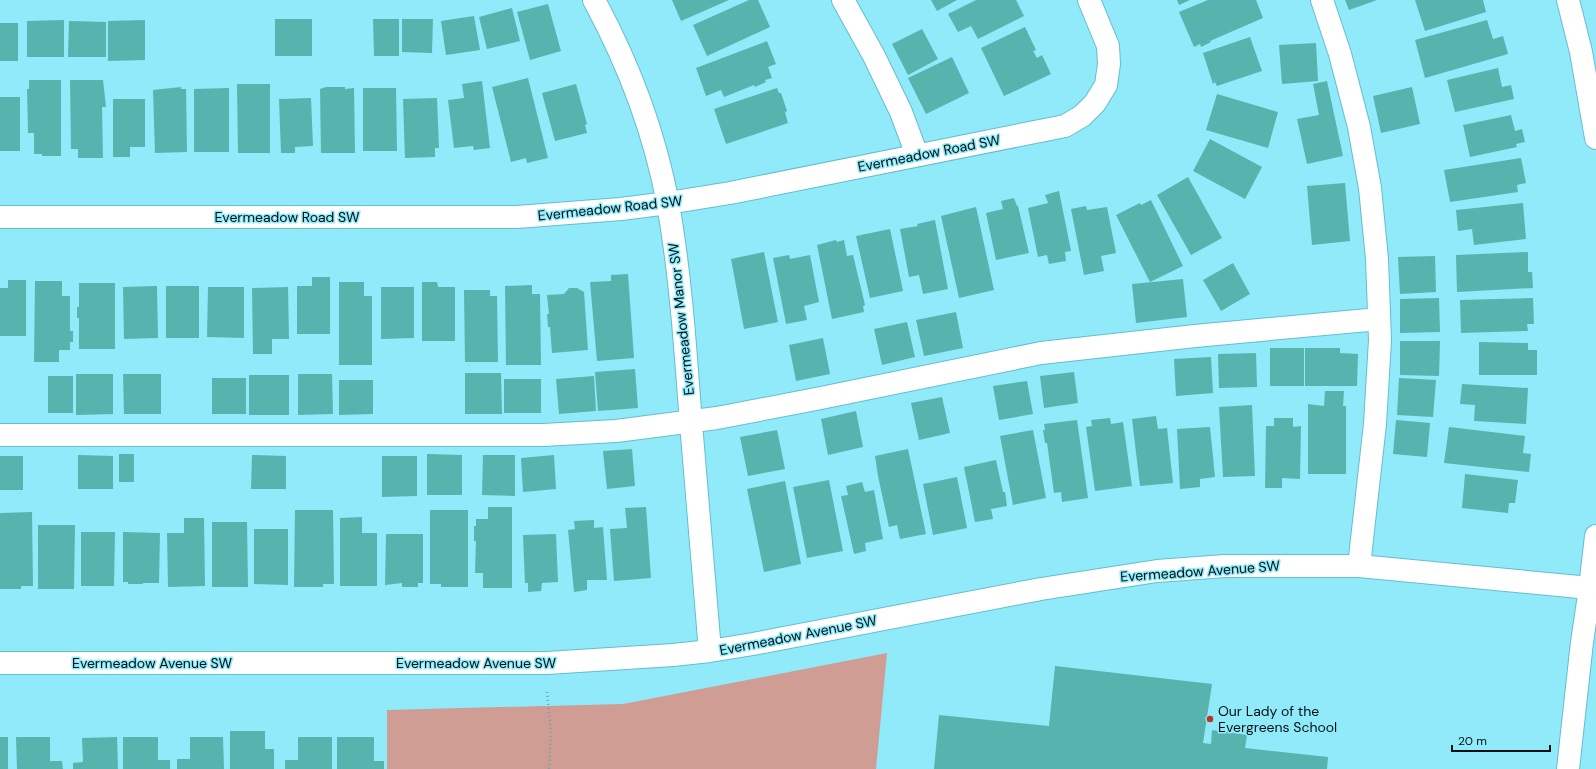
<svg xmlns="http://www.w3.org/2000/svg" width="1596" height="769" font-family="'DM Sans',sans-serif">
<rect width="100%" height="100%" fill="#90eaf9"/>
<!-- green -->
<path fill="#cf9d94" d="M887,653l-11,116h-489v-59l236,-6z"/>
<!-- building -->
<path fill="#57b3ad" d="M672,0h57l-48,21z
M749,0h9l12,27 -63,29 -14,-31z
M931,0h26l-20,11z
M976,0h40l8,16 -46,23 -7,-13 -13,6 -10,-18z
M1177,0h13l-11,5z
M1208,0h48l7,18 -53,23 1,1 -10,5 -1,-3 -6,3 -15,-35z
M1345,0h32l-28,10z
M1415,0h68l3,12 -61,19z
M548,4l13,47 -31,9 -13,-48z
M512,8l8,33 -33,8 -8,-32z
M474,16l6,34 -34,5 -5,-34z
M275,19h37v37h-37z
M373,19h26v37h-25z
M402,19h31l-1,34 -30,-1z
M64,20v37h-37v-36z
M145,20v40l-37,1v-40z
M1487,20l6,19 10,-3 5,18 -83,24 -10,-38z
M69,21l37,1v35h-38z
M0,23h18v38h-18z
M1025,27l11,23 -3,1 4,7 5,-3 9,19 -47,22 -23,-48z
M922,29l16,30 -30,16 -16,-31z
M1250,37l12,34 -45,15 -2,-4 -2,2 -10,-31z
M767,41l9,23 -8,3 4,11 -7,2 1,2 -11,5 -1,-2 -30,12 -3,-7 -15,6 -10,-28z
M1316,43l2,38 -36,3 -3,-39z
M952,57l17,36 -43,21 -18,-36z
M1498,68l4,19 9,-2 3,14 -59,13 -8,-32z
M528,78l20,80 -21,5 -1,-5 -15,4 -19,-75z
M29,80h32v76h-19v-2h-8v-21h-6l-1,-44h2z
M70,80h33l3,27h-4l1,51h-25v-9h-7z
M482,81l8,67 -16,2 -1,-4 -19,2 -6,-48 16,-2 -2,-14z
M1327,81l16,75 -36,8 -10,-45 22,-4 -6,-31z
M237,84h33v69h-32z
M576,84l11,40 -2,1 2,8 -32,8 -13,-48z
M181,87v2h5l1,63 -32,1 -2,-63z
M326,87h19v2l9,-1 1,65h-34l-1,-64z
M1412,87l8,37 -39,9 -8,-37z
M229,88v64h-35v-63z
M363,88h33l1,63h-34z
M777,88l2,5h2l6,18 -2,1 3,11 -62,21 -12,-35z
M1217,94l61,18 -10,36 -62,-18z
M0,97h20v54h-20z
M311,98l2,48 -18,1v6h-14l-2,-54z
M437,98l2,50h-4v9l-30,1 -2,-59z
M113,99h32v48h-15v10h-17z
M1511,115l4,16 7,-2 3,13 -9,2 1,3 -47,10 -7,-32z
M1210,139l52,28 -17,32 -52,-28z
M1521,158l5,25 -9,2 1,7 -68,10 -6,-32z
M1188,177l34,61 -31,17 -34,-60z
M1345,183l5,58 -38,4 -5,-59z
M1059,191l12,60 -6,1 1,9 -17,3 -2,-9 -9,2 -10,-49 20,-5 -3,-8z
M1014,198l3,8h1l11,47 -33,7 -10,-47 17,-4 -2,-8z
M1151,200l32,66 -33,16 -34,-67 24,-12 1,2z
M1523,203l3,36 -52,6 -2,-16 -14,2 -2,-21z
M1086,206l1,4 20,-3 9,46 -15,3 3,15 -20,4 -13,-66z
M976,207l18,83 -35,8 -18,-82z
M935,220l13,69 -25,5 -4,-19 -10,2 -9,-48 18,-3 -1,-2z
M890,229l13,62 -33,7 -14,-62z
M836,240l1,2 7,-2 3,16 6,-1 12,50 -2,1 1,6 -32,7 -15,-74z
M764,252l14,70 -34,7 -13,-70z
M1528,252v20h4l1,16 -76,4 -1,-37z
M789,255l1,4 20,-4 9,47 -15,4 3,14 -21,4 -13,-66z
M1435,256l1,36 -36,2 -2,-37z
M1233,263l17,31 -29,17 -18,-31z
M628,274l6,84 -37,3 -7,-79 21,-1v-6z
M312,277h18v57h-33v-48h15z
M1183,279l4,38 -51,6 -4,-39z
M8,280h18v56h-26v-48h8z
M35,281h27v15h8v35h3v11h-3v8h-11v12h-25z
M339,282h25v14h8v69h-33z
M422,282h15l1,5h17v54h-33z
M79,283h36v66h-36v-31h-2v-11h2z
M532,285v9h8l1,71h-35l-1,-79z
M157,286l1,52 -34,1 -1,-52z
M166,286h33v52h-33z
M208,287h36v51l-37,-1z
M288,287l1,52h-17v15h-19l-1,-66z
M381,287h33v51l-33,1z
M569,288h8l7,4 4,58 -36,3 -2,-26h-2l-1,-13h2l-2,-19 17,-1z
M464,290h26v6h7l1,66h-33z
M1439,298l1,34 -40,1v-34z
M1533,298l1,26h-7l1,7 -67,2 -1,-33z
M956,312l7,36 -39,8 -8,-36z
M907,322l8,35 -33,8 -8,-36z
M823,338l7,36 -34,7 -7,-36z
M1400,341h40l-1,35 -39,-1z
M1479,342l49,1v7h9v25h-58z
M1270,348h34v38h-34z
M1305,348h35v5l18,1 -1,32h-52z
M1256,353l1,34 -38,1 -1,-34z
M1211,357l2,36 -37,3 -2,-37z
M635,369l3,39 -40,3 -3,-39z
M1074,372l4,31 -34,5 -4,-32z
M465,373h36l1,41h-37z
M76,374h37v40l-37,1z
M123,374h38v40h-37z
M298,374h34l1,40 -35,1z
M249,375h40v40h-40z
M48,376h25v37h-25z
M594,376l2,35 -37,3 -3,-35z
M212,378h34v36h-34z
M1399,378l37,2 -3,37 -36,-2z
M504,379h37v34h-37z
M339,380h34v34l-34,1z
M1027,381l6,33 -34,6 -6,-34z
M1462,384l66,4 -2,36 -52,-3 1,-16 -15,-1z
M1325,391h19l-1,15h3v68h-38v-70l16,2z
M942,397l8,36 -31,7 -8,-37z
M1252,405l3,71 -32,1 -4,-70z
M856,411l7,36 -35,8 -7,-36z
M1156,416l2,13 9,-1 6,55 -33,3 -8,-67z
M1110,418l1,6 12,-2 9,64 -37,5 -9,-64 6,-1 -1,-6z
M1274,418h19v9l8,-1 -1,53 -18,-1v10h-17l1,-62h8z
M1077,420l11,78 -26,4 -1,-10 -7,1 -7,-50h-2l-2,-13h2l-1,-6z
M1396,420l34,3 -3,34 -34,-3z
M1210,427l5,50 -15,2v8l-20,2 -3,-60z
M1449,427l76,9 -2,17 8,1 -2,18 -85,-9z
M777,430l8,39 -37,7 -8,-39z
M1033,430l13,68 -33,7 -13,-69z
M632,449l3,37 -28,3 -4,-38z
M908,449l18,85 -26,5 -3,-14 -8,2 -11,-51 -3,-20z
M119,454h15v28h-15z
M427,454l35,1v40h-35z
M78,455l35,1v33h-35z
M252,455l34,1v33h-35z
M483,455h32v41l-33,-1z
M554,455l2,34 -33,3 -2,-34z
M0,456h23v34h-23z
M382,456h35v40l-35,1z
M996,460l7,32h2l2,14 -16,3 2,10 -18,3 -11,-55z
M1465,474l53,6 -3,23h-6l-1,10 -46,-5z
M957,477l10,51 -34,7 -10,-51z
M829,480l14,71 -36,7 -14,-71z
M785,481l16,83 -37,8 -17,-83z
M862,482l3,10 9,-2 9,49 -18,4 1,8 -12,3 -13,-58 7,-1 -2,-9z
M488,507h24v81h-29v-15h-8l1,-32h-2v-15h2v-7h12z
M646,507l5,71 -37,3 -4,-52 17,-1 -2,-20z
M295,510h38l1,74h-11v3h-29z
M430,510h38v77h-27v-3h-11z
M32,512l1,74h-12v3h-21v-76z
M362,517v16h15v53h-37v-68z
M184,518h20l1,68 -37,1 -1,-54h17z
M594,520v8l9,-1 4,53h-20v10l-13,2 -6,-62 7,-1 -1,-8z
M212,522h35l1,65h-36z
M38,525h37l-1,64h-36z
M254,529h34v56l-34,-1z
M81,532h34l-1,54h-33z
M123,532l37,1 -1,50h-16v1h-15v-2h-5z
M386,534h37v49h-5v4h-16v-4l-17,2z
M556,534l2,48 -16,1 -1,8 -13,1v-9h-3l-2,-48z
M1055,666l157,18 -9,59 8,1 1,-14 35,5 -2,13 83,9 -1,12h-393l5,-54 110,11z
M230,731h35v18h9v20h-44z
M0,737h8v32h-8z
M16,737h34v24h12l1,8h-46z
M117,737l1,32h-45v-6l10,-1 -1,-24z
M123,737h35v23h12v9h-47z
M190,737h33l1,32h-47v-10h13z
M298,737h34v32h-47v-9h13z
M337,737h37v24h10v8h-47z"/>
<g fill="none" stroke-linecap="round" stroke-linejoin="round">
<defs>
<path id="minor" d="M594,0c34,63 61,134 74,204 12,68 17,138 22,207 7,80 14,160 20,240
M843,0l31,56 27,56 16,43
M1322,0l18,54 19,73 11,61 7,71 3,81 -5,84 -16,142
M1568,0l13,52 15,86
M0,217h517l104,-8 47,-6 62,-10 335,-67 17,-10 13,-13 11,-18 3,-21 -1,-18 -19,-46
M0,435h543l73,-4 101,-13 99,-19 225,-46 154,-17 184,-17
M0,663h547l126,-8 37,-4 43,-7 288,-55 116,-18 68,-5h134l231,22
M1568,769l14,-127 8,-54 6,-52"/>
</defs>
<!-- minor casing -->
<use href="#minor" stroke="#64becd" stroke-width="24"/>
<!-- path -->
<path stroke="#63a6b1" stroke-width="2.5" stroke-dasharray="1 3" stroke-linecap="butt" d="M547,692l4,40 -2,37"/>
<!-- minor -->
<use href="#minor" stroke="#fff" stroke-width="22"/>
</g>
<!-- markers -->
<circle fill="#bf3224" stroke="#90eaf9" stroke-width="1.5" cx="1210" cy="719" r="4"/>
<g text-anchor="middle" dominant-baseline="central" stroke-width="3" stroke-linejoin="round" paint-order="stroke">
<!-- street labels -->
<g font-size="14" fill="#000f12" stroke="#90eaf9">
<text transform="translate(929 153) rotate(-11)">Evermeadow Road SW</text>
<text transform="translate(610 208) rotate(-6)">Evermeadow Road SW</text>
<text x="287" y="217">Evermeadow Road SW</text>
<text transform="translate(681 319) rotate(-96)">Evermeadow Manor SW</text>
<text transform="translate(1200 571) rotate(-4)">Evermeadow Avenue SW</text>
<text transform="translate(798 635) rotate(-11)">Evermeadow Avenue SW</text>
<text x="152" y="663">Evermeadow Avenue SW</text>
<text x="476" y="663">Evermeadow Avenue SW</text>
</g>
<!-- poi labels -->
<g font-size="14" fill="#000f12" stroke="#90eaf9" text-anchor="start">
<text x="1218" y="711">Our Lady of the<tspan x="1218" dy="16">Evergreens School</tspan></text>
</g>
</g>
<!-- scale -->
<path d="M1452 745v6h98v-6" fill="none" stroke="#000f12" stroke-width="2"/>
<text x="1458" y="745" font-size="12" fill="#000f12" stroke="#90eaf9" stroke-width="3" paint-order="stroke">20 m</text>
</svg>
